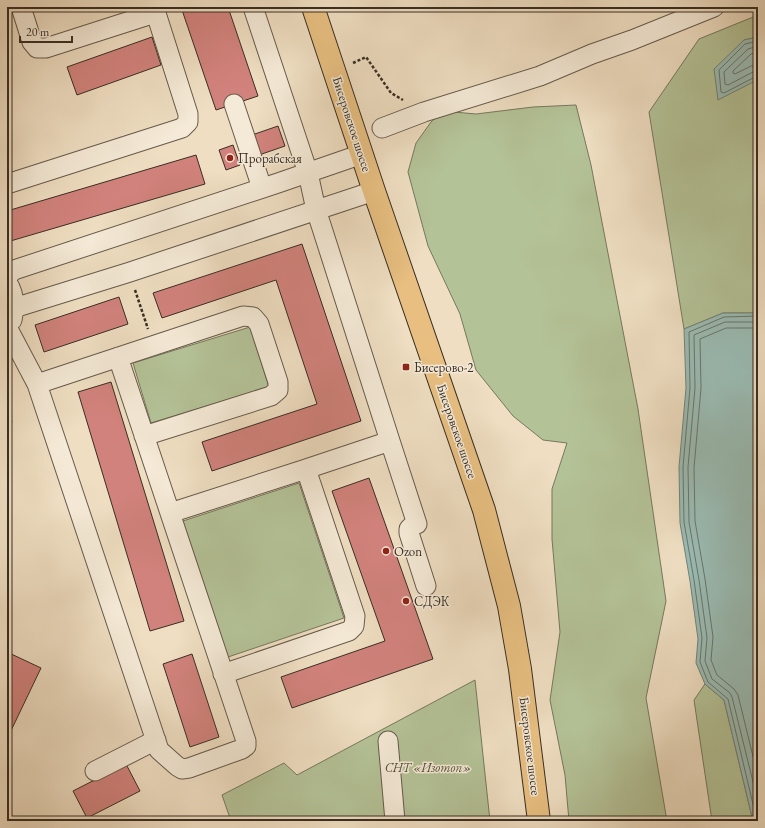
<svg xmlns="http://www.w3.org/2000/svg" width="765" height="828" font-family="'EB Garamond',serif">
<rect width="100%" height="100%" fill="#efdec2"/>
<filter id="stains"><feTurbulence type="fractalNoise" baseFrequency=".005" numOctaves="4"/><feColorMatrix values="0 0 0 0 .2 0 0 0 0 .09 0 0 0 0 .02 0 0 0 .5 -.17"/></filter>
<radialGradient id="worn" r=".72"><stop offset=".6" stop-color="#630" stop-opacity="0"/><stop offset="1" stop-color="#630" stop-opacity=".3"/></radialGradient>
<!-- green -->
<path fill="#b4c297" stroke="#76785e" d="M758,15v22l-14,3 13,40h1v233h-35l-39,16 -35,-217 50,-73z
M576,105l15,60 47,244 28,192 -20,97 21,123h-98l-4,-46 -15,-75 10,-68 -8,-93v-50l15,-46 -24,-3 -30,-24 -37,-46 -16,-56 -32,-68 -20,-74 8,-29 15,-21 12,-11 33,3 57,-7z
M250,327l19,60 -118,36 -18,-60z
M299,483l45,135 -116,39 -45,-136z
M475,680l15,141h-259l-9,-26 62,-32 13,12z
M705,684l19,16 29,121h-41l-18,-121z"/>
<!-- water -->
<path fill="#9abcb4" stroke="#73837a" d="M758,37v43h-1l-39,20 -4,-31 30,-29z
M723,313h35v508h-5l-29,-121 -19,-16 -9,-21 2,-24 -8,-58 -10,-58 -1,-56 7,-79 -2,-59z"/>
<g fill="none" stroke-linecap="round" stroke-linejoin="round">
<!-- shore -->
<path stroke="#69756c" stroke-width="1" d="M758,41l-13,3 -26,26 2,22 3,1 31,-16 3,-1
M758,46l-10,3 -24,23 1,12 3,1 25,-13 5,-1
M758,52l-7,2 -18,17v2l2,1 16,-8 7,-1
M758,322h-33l-31,13 1,53 -7,79 1,55 10,58 8,58 -2,23 7,18 18,14 2,4 26,105
M758,328h-32l-26,11 1,49 -7,80 1,53 10,58 8,58 -2,23 6,15 17,14 4,6 20,82
M757,821l-29,-122 -20,-17 -8,-20 2,-24 -8,-58 -10,-58 -1,-55 7,-79 -1,-56 35,-15 34,-1"/>
</g>
<!-- building -->
<path fill="#d1827c" stroke="#382e24" d="M181,7h47l30,89 -42,14z
M152,37l9,28 -84,30 -10,-28z
M278,126l7,20 -26,9 -7,-20z
M233,145l7,20 -14,5 -7,-20z
M196,155l9,29 -198,58v-31z
M302,244l59,177 -149,50 -10,-29 115,-38 -41,-124 -114,38 -9,-25z
M119,297l9,27 -84,28 -9,-27z
M111,382l73,239 -34,10 -72,-239z
M7,408l5,14 -5,2z
M369,478l64,181 -141,49 -11,-31 104,-36 -53,-150z
M7,652l34,16 -34,71z
M192,654l27,83 -29,10 -27,-83z
M126,764l14,27 -53,27 -14,-27z
M7,766h2l-2,38z"/>
<g fill="none" stroke-linecap="round" stroke-linejoin="round">
<defs>
<path id="minor" d="M21,7l11,35 5,6h9l109,-35
M234,104l28,84
M382,128l42,-16 116,-36 52,-22 40,-14 82,-33
M7,184l175,-56 6,-6v-8l-34,-107
M7,276l7,-6 264,-87 84,-29
M7,282c8,12 8,25 5,38
M14,308l116,-36 244,-81
M8,329l29,55 122,366 18,16 5,3 7,-1 53,-19 4,-3v-5l-128,-384
M37,384l206,-68 10,1 6,7 19,58v8l-7,6 -127,40
M390,441l27,83 -5,2 -3,3v4l17,53
M170,513l136,-44
M223,674l126,-43 5,-5 1,-10 -49,-147 84,-28 -69,-216 -5,-15 -8,-37 -55,-166
M388,741l7,80
M95,771l61,-31"/>
<path id="major" d="M313,7l61,184 110,319 25,96 11,63 19,152"/>
</defs>
<!-- minor casing -->
<use href="#minor" stroke="#665a4c" stroke-width="21"/>
<!-- major casing -->
<use href="#major" stroke="#382e24" stroke-width="24"/>
<!-- path -->
<path stroke="#382e24" stroke-width="2.5" stroke-dasharray="3 2" stroke-linecap="butt" d="M353,63l13,-6 7,10 18,26 12,7
M135,290l13,39"/>
<!-- minor -->
<use href="#minor" stroke="#f5ead7" stroke-width="19"/>
<!-- major -->
<use href="#major" stroke="#e8bf81" stroke-width="22"/>
</g>
<!-- markers -->
<g fill="#8f2418" stroke="#f5ead7" stroke-width="1.5">
<circle cx="230" cy="158" r="4"/>
<rect x="402" y="363" width="8" height="8" rx="2"/>
<circle cx="386" cy="551" r="4"/>
<circle cx="406" cy="601" r="4"/>
</g>
<g text-anchor="middle" dominant-baseline="central" stroke-width="3" stroke-linejoin="round" paint-order="stroke">
<!-- street labels -->
<g font-size="13" fill="#382e24" stroke="#f5ead7">
<text transform="translate(352 124) rotate(72)">Бисеровское шоссе</text>
<text transform="translate(457 431) rotate(71)">Бисеровское шоссе</text>
<text transform="translate(530 746) rotate(83)">Бисеровское шоссе</text>
</g>
<!-- poi labels -->
<g font-size="13" fill="#382e24" stroke="#f5ead7" text-anchor="start">
<text x="238" y="158">Прорабская</text>
<text x="414" y="367">Бисерово-2</text>
<text x="394" y="551">Ozon</text>
<text x="414" y="601">СДЭК</text>
</g>
<!-- park labels -->
<g font-size="13" font-style="italic" fill="#514c3b" stroke="#f5ead7">
<text x="428" y="767">СНТ «Изотоп»</text>
</g>
</g>
<!-- margin -->
<rect width="765" height="828" fill="none" stroke="#efdec2" stroke-width="24"/>
<rect x="8" y="8" width="749" height="812" fill="none" stroke="#382e24" stroke-width="2"/>
<rect x="12" y="12" width="741" height="804" fill="none" stroke="#382e24"/>
<!-- scale -->
<path d="M20 36v6h52v-6" fill="none" stroke="#382e24" stroke-width="2"/>
<text x="26" y="36" font-size="12" fill="#382e24" stroke="#f5ead7" stroke-width="3" paint-order="stroke">20 m</text>
<rect width="100%" height="100%" filter="url(#stains)"/>
<rect width="100%" height="100%" fill="url(#worn)"/>
</svg>
